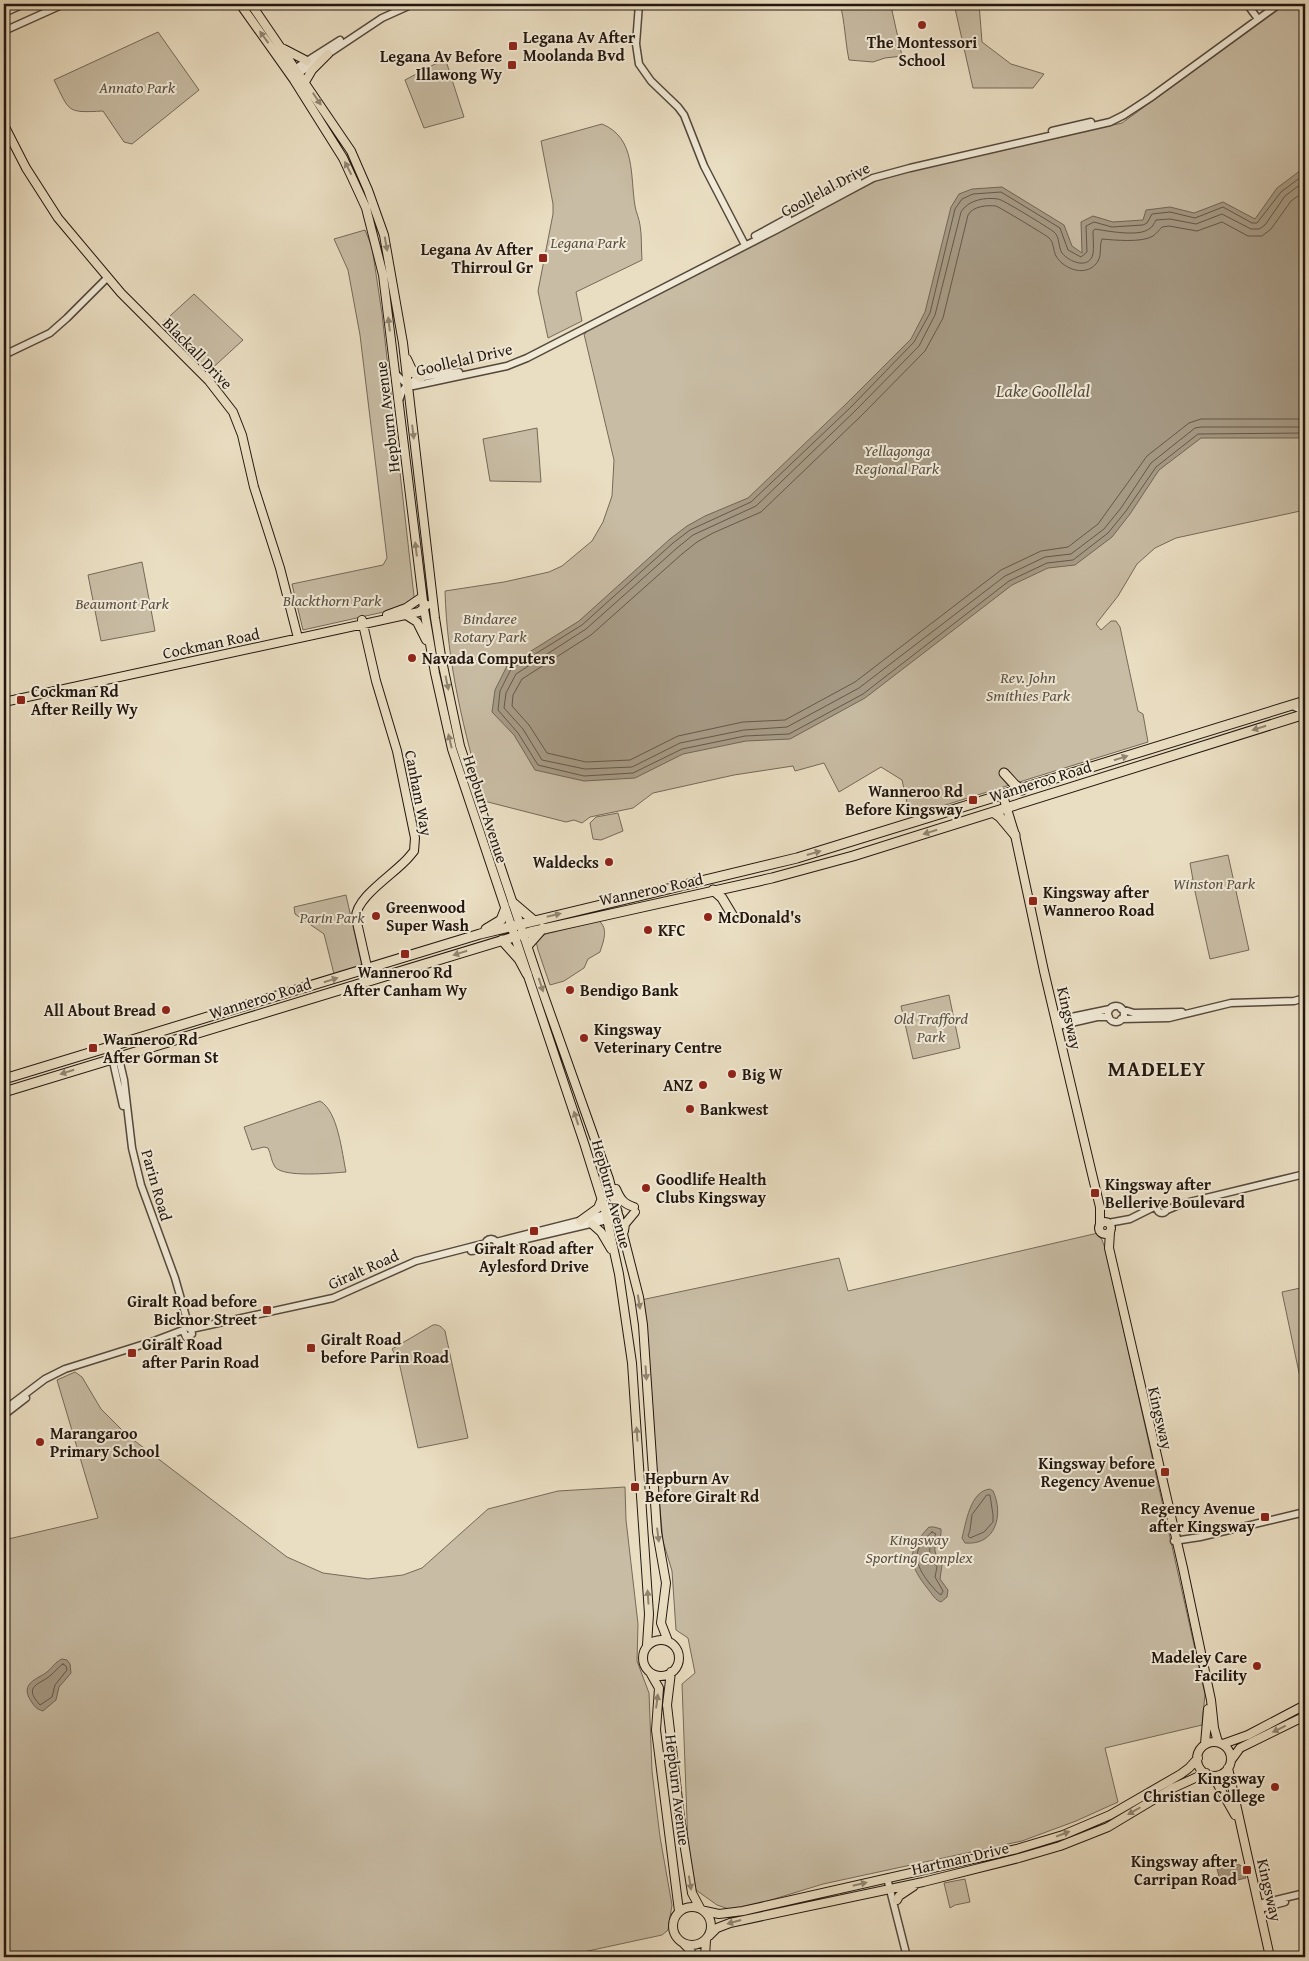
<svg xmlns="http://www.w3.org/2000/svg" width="1309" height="1961" font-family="'Gentium Book Plus',serif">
<rect width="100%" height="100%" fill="#eadec2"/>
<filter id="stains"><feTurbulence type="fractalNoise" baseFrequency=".004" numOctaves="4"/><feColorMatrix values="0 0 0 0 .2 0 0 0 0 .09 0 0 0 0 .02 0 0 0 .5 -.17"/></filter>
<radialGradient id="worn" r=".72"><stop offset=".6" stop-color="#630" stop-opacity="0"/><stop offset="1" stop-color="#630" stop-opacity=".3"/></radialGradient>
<!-- green -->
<path fill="#c8bca4" stroke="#75695a" d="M840,4h60l-9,2 11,50 -17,2 -12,4 -24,-2c-4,-19 -4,-38 -9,-56z
M954,4h25l3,38 29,22 33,10 -11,14h-60z
M1286,4h19v506l-129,28 -21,10 -18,16 -19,32 -22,28 5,6 10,-9h5l4,6 18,84 5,3 5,28 -238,74 -8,-36 -21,-13 -42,25 -15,-29 -29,8 -2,-5 -59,9 -81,18 -20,15 -43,9 -8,6 -8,-3 -8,2 -82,-21c-20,-69 -37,-138 -39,-210l59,-9 45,-10 13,-6 30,-25 11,-19 9,-26 2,-36 -30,-126 2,-1 -1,-3 297,-152 240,-55z
M158,32l41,58 -67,54 -8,-2 -21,-31c-37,2 -33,1 -49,-31z
M446,61l18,56 -40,11 -19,-48 30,-16z
M602,124c34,14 28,51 33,82 1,6 4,12 5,19 2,11 1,23 2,35l-66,32 6,29 -34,17 -10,-47 15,-77v-10l-12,-63z
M365,230l7,17 10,67 33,291 -112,25 -11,-46 91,-19 4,-7 -27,-223 -12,-65 -14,-31z
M194,294l49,46 -36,33 -47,-48z
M537,428l4,54 -51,-1 -7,-42z
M142,562l13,69 -54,10 -13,-66z
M618,813l5,18 -22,9 -8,-1 -3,-16 6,-6z
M1228,855l21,95 -39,9 -16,-72 -8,-6 7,-1 -3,-17z
M346,895l16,71 -28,8 -10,-40 -29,-20 -1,-7z
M599,921c10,8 4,21 1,31l-12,7 -4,9 -20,13 -14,4 -12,-35 -2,-9 5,-5 5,-2z
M949,995l11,53 -47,11 -12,-53z
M320,1101c18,10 22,52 26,71 -14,1 -62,6 -71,-5 -4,-6 -4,-13 -7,-19l-4,-1 -12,3 -8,-23z
M1098,1233l4,7 4,11 99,443 -3,31 -97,23 13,54 -42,19 -54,20 -199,43 -88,27 -18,-6 -21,-15 -8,-44 -6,-162 13,-11 -7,-35 -12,-8 -4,-59 -9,-30 -22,-241 198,-42 9,33z
M1305,1287v114l-23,-109z
M433,1325c5,-1 9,2 12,6l23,107 -50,10 -19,-86 -7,-13z
M75,1372l7,5 19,32 26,26 160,122 36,16 45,6 35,-4 19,-7 66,-59 70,-18 67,-4 1,33 12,104 -1,37 12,32 3,78 8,66 12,68 -4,25 -6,5 -102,22h-556v-417l94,-22 -41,-138z
M965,1879l5,23 -15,3 -5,3 -6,-25z"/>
<!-- water -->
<path fill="#a69a85" stroke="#716556" d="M1305,167v271h-104l-42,32 -29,44 -18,23 -37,28 -27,3 -36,17 -147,113 -75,41 -44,2 -63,13 -48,24 -51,3 -49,-11 -21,-35 -22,-23 3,-22 12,-24 72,-45 91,-82 17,-13 18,-10 43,-18 99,-95 64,-64 14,-27 26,-105 8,-13 13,-5 30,-2 62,38 8,21 10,7 -1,-31 12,-6 20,6 30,-2 3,-10 24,-3 24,6 29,-11 32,17 22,-31z
M990,1489l3,2c11,23 3,55 -28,52l-3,-5c4,-15 8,-47 28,-49z
M929,1527h5l7,2c1,19 -15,12 1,36l-2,14 8,11 -1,7 -6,5c-6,-2 -9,-8 -13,-13 -20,-25 -22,-38 1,-62z
M62,1659l5,1 3,4 1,9 -12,14 -3,13 -13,11c-7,-2 -9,-5 -12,-10 -12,-18 7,-22 16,-29 6,-5 8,-10 15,-13z
M1238,1864l5,3 3,11 -25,6 -4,-15z"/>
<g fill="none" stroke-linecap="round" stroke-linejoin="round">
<!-- shore -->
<path stroke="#64584a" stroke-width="1" d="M1305,174l-24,18 -24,31h-5l-29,-16 -28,11 -25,-6 -18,2 -5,9 -4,2 -31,2 -18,-5 -8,4 1,26 -6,5 -13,-7 -8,-22 -59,-36 -28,2 -11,5 -7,10 -25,104 -16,29 -63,65 -100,95 -61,28 -17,13 -91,82 -71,44 -11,22 -2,19 20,23 20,32 46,11 49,-3 49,-24 63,-13 44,-2 74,-40 146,-113 38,-18 26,-3 35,-27 18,-22 30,-44 42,-33 107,-1
M1305,181l-20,15 -20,29 -6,4h-8l-29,-15 -26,10 -26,-5 -14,1c-2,3 -3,7 -7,9 -10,8 -42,2 -54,0l-2,2c0,7 1,16 0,23 -4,16 -24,8 -31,-1 -4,-6 -2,-16 -8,-21 -5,-4 -52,-33 -56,-33 -13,-2 -30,1 -37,13l-26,103 -16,31 -64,65 -99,95 -63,29 -16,13 -91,81 -70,45 -10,19 -2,15 19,21 19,31 43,9 47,-2 48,-24 64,-13 43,-3 72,-39 146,-112 40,-19 26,-3 33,-25 17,-21 30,-45 44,-35 6,-1h104
M1305,191l-14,10 -20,28 -9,7h-14l-26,-14 -25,9 -28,-5 -7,1c-3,3 -5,6 -9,9 -11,7 -39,4 -51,3 -3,7 0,15 -4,22 -10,17 -34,9 -42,-5 -3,-5 -2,-14 -7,-18 -3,-3 -50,-31 -53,-32 -9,-1 -23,0 -28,9l-25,103 -18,33 -64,65 -100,96 -48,21 -16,9 -15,12 -91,81 -69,44 -9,16 -1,11 17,19 18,28 39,9 44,-2 48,-24 65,-14 42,-2 70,-38 146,-112 40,-19 27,-4 30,-23 49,-68 42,-33 12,-4h104
M987,1495h3l3,20v7l-9,10 -14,6 -2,-2 2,-6 2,-15z
M932,1532l4,2c-9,13 -8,21 1,33l-2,10 8,14 -2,4c-5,-3 -7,-7 -11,-11 -16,-20 -19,-35 2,-52z
M63,1664l3,2 1,4 -12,15 -3,12 -12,8c-18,-20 0,-20 11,-30 5,-4 7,-8 12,-11z"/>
<defs>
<path id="minor" d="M639,4l-3,40 3,20 12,17 27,26 6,8 20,51 41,79
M1247,4l11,15
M4,13l20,-9
M4,31l60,-27
M293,71l8,1 81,-54 31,-14
M296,74l3,-8 41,-26
M1052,131l39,-9
M816,203l42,-23
M755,236l33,-18
M4,355l46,-22 17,-15 40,-40
M395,373l9,9 9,4 94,-20 20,-8 249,-128 97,-52 37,-10 200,-46 14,-7 26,-17 129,-94
M400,398c5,-24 38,-23 59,-26
M1291,705l14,7
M1305,719v1
M1108 1014a8 8 0 1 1 16 0a8 8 0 1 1-16 0Z
M1121,1009l13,4 48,-1
M1121,1019l48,-1 62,-15 63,-2 11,-3
M1057,1020l53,-11
M1058,1026l39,-9h12
M116,1046l8,34 8,68 9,37 34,93 14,49
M110,1048l13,58
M1157 1208a5 5 0 1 1 10 0a5 5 0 1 1-10 0Z
M1167,1210l14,-6 124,-30
M1108,1223l22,-4 28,-14
M485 1245a6 6 0 1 1 12 0a6 6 0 1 1-12 0Z
M496,1242l122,-31
M497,1246l123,-29
M471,1251l16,-2
M191,1329l142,-31 83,-37 70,-18
M4,1410l41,-31 20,-10 89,-28 29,-11 3,-3 5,2 1,5 -3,2 -3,1 -3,-7
M4,1415l22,-17
M1174,1541l26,-4 105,-25
M887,1878l20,79
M1259,1904l46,-11
M1260,1909l25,-7"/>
<path id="major" d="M240,4l54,76 49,78 23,50 17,67 41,334 11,64 17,76 132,394 21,67 14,64 13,89 17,251 -2,31
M251,4l100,147 17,39 16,45 19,108 32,275 6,38 19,90 83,247 66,186 30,118 4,28 14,207 9,51 -5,40 7,18
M284,49l23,12
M305,82l7,-12 16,-16
M4,125l22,43 32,50 63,75 88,88 24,31 9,23 12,52 26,81 18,70
M407,359l7,15 7,4
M387,615l19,-7 16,-11
M406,615l11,7 9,18
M362,620l14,61 21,70 18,87 -1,13 -5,6c-13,16 -54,40 -53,61l14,62
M4,702l415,-90 8,-7
M1003,796l12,39 29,136 48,203 8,33v18
M616,1189c4,9 7,15 18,18
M580,1221l18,-13 4,-10
M1099 1228a6 6 0 1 1 12 0a6 6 0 1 1-12 0Z
M592,1224l9,8 10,17
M624,1231l1,-7 10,-12
M1110,1232l-1,16 74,320 28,132 3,28 4,14
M643 1658a18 18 0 1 1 36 0a18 18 0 1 1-36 0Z
M671,1672l-4,33 13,112 12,76 8,15
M651,1674l8,14 -3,42 23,181
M1197 1759a17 17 0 1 1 34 0a17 17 0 1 1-34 0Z
M1205,1744l3,-35
M1223,1744l25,-9 57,-30
M1232,1759l8,-11 65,-32
M1228,1768l42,189
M1213,1776l22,39
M897,1900l2,-4 15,-10
M673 1926a19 19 0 1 1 38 0a19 19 0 1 1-38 0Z
M705,1911l14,3 24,-3 274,-62 46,-14 47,-20 71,-41 8,-6 9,-10
M709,1936l8,-8 13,-5 193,-41 96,-24 41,-12 48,-19 65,-39 33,-15
M684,1944l6,6 3,7
M705,1957l1,-17"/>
<path id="highway" d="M1004,773l11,12 7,5
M993,812l7,5 15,18
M713,890l9,8 12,20
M513,903l20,17
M486,929l15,-9 4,-10
M502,940l17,19 8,15
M528,945l15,-17
M4,1079l476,-145 317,-76 508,-157
M4,1092l526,-160 242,-54 81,-22 452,-142"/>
</defs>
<!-- minor casing -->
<use href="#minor" stroke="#54483c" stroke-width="9"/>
<!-- major casing -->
<use href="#major" stroke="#22160f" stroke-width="10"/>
<!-- highway casing -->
<use href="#highway" stroke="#22160f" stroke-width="11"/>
<!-- minor -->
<use href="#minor" stroke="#f1ead7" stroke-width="6"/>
<!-- major -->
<use href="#major" stroke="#eadec2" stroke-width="8"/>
<!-- highway -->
<use href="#highway" stroke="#eadec2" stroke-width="9"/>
</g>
<!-- one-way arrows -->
<defs><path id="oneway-solid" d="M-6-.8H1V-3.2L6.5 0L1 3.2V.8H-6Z" transform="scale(1.25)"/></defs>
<g fill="#908471">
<use href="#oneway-solid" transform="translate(264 37) rotate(-126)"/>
<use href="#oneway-solid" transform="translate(317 99) rotate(56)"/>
<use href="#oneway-solid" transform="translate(348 168) rotate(-117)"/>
<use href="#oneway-solid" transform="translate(386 244) rotate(80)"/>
<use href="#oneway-solid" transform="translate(389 324) rotate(-97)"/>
<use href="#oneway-solid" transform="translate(413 432) rotate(83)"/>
<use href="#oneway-solid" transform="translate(416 549) rotate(-97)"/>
<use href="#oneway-solid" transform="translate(447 683) rotate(78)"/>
<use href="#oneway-solid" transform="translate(1259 728) rotate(163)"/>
<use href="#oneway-solid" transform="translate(450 741) rotate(-103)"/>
<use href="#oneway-solid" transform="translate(1121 758) rotate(-18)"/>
<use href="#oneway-solid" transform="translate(930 832) rotate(163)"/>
<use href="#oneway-solid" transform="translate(814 853) rotate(-16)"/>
<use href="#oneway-solid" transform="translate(554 915) rotate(-13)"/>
<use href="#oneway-solid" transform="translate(460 953) rotate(163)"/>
<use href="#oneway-solid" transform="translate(331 980) rotate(-17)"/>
<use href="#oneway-solid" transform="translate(541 985) rotate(72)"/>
<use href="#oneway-solid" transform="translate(67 1072) rotate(163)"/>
<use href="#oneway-solid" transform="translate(576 1118) rotate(-108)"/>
<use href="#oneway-solid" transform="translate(639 1302) rotate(81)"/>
<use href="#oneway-solid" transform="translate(646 1373) rotate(86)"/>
<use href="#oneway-solid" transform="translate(637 1434) rotate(-94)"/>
<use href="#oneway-solid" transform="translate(658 1535) rotate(83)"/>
<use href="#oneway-solid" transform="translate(648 1597) rotate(-94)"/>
<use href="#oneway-solid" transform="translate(657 1701) rotate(-83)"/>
<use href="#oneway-solid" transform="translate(1279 1729) rotate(154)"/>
<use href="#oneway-solid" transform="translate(1134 1811) rotate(150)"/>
<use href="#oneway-solid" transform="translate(1063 1834) rotate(-21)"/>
<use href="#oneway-solid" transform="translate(690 1883) rotate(81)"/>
<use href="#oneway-solid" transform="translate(860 1884) rotate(-13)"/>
<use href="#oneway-solid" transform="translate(734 1922) rotate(165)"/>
</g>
<!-- markers -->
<g fill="#8f2418" stroke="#f1ead7" stroke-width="2">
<circle cx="922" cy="25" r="5"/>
<rect x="508" y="41" width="10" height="10" rx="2.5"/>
<rect x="507" y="60" width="10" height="10" rx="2.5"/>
<rect x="538" y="253" width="10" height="10" rx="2.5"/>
<circle cx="412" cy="658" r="5"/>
<rect x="16" y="695" width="10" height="10" rx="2.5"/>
<rect x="968" y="795" width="10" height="10" rx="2.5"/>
<circle cx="609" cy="862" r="5"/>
<rect x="1028" y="896" width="10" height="10" rx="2.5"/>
<circle cx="376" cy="916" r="5"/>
<circle cx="708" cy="917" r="5"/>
<circle cx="648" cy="930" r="5"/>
<rect x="400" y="949" width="10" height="10" rx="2.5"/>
<circle cx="570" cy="990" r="5"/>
<circle cx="166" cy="1010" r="5"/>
<circle cx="584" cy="1038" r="5"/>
<rect x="88" y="1043" width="10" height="10" rx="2.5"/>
<circle cx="732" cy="1074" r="5"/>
<circle cx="703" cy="1085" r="5"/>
<circle cx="690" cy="1109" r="5"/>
<circle cx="646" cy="1188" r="5"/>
<rect x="1090" y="1188" width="10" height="10" rx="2.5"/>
<rect x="529" y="1226" width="10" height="10" rx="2.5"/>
<rect x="262" y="1305" width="10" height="10" rx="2.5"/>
<rect x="306" y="1343" width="10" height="10" rx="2.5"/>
<rect x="127" y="1348" width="10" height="10" rx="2.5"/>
<circle cx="40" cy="1442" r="5"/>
<rect x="1160" y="1467" width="10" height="10" rx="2.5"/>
<rect x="630" y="1482" width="10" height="10" rx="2.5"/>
<rect x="1260" y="1512" width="10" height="10" rx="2.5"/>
<circle cx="1257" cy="1666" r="5"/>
<circle cx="1275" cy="1787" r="5"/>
<rect x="1242" y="1865" width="10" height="10" rx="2.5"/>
</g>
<g text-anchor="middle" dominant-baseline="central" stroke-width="4" stroke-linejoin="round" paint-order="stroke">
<!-- poi labels -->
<g font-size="16" font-weight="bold" fill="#22160f" stroke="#f1ead7" text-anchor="start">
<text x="523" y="37">Legana Av After<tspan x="523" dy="18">Moolanda Bvd</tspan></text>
<text x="922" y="42" text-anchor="middle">The Montessori<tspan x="922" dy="18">School</tspan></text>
<text x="502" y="56" text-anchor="end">Legana Av Before<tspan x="502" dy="18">Illawong Wy</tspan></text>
<text x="533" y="249" text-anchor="end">Legana Av After<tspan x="533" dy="18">Thirroul Gr</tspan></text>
<text x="422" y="658">Navada Computers</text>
<text x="31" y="691">Cockman Rd<tspan x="31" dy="18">After Reilly Wy</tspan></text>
<text x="963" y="791" text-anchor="end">Wanneroo Rd<tspan x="963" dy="18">Before Kingsway</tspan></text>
<text x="599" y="862" text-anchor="end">Waldecks</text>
<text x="1043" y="892">Kingsway after<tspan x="1043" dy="18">Wanneroo Road</tspan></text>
<text x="386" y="907">Greenwood<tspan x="386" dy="18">Super Wash</tspan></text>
<text x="718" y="917">McDonald's</text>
<text x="658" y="930">KFC</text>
<text x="405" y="972" text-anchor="middle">Wanneroo Rd<tspan x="405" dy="18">After Canham Wy</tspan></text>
<text x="580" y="990">Bendigo Bank</text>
<text x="156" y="1010" text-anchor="end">All About Bread</text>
<text x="594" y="1029">Kingsway<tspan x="594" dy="18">Veterinary Centre</tspan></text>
<text x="103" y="1039">Wanneroo Rd<tspan x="103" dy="18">After Gorman St</tspan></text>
<text x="742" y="1074">Big W</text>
<text x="693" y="1085" text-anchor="end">ANZ</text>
<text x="700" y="1109">Bankwest</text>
<text x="656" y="1179">Goodlife Health<tspan x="656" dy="18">Clubs Kingsway</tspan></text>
<text x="1105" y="1184">Kingsway after<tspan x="1105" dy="18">Bellerive Boulevard</tspan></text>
<text x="534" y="1248" text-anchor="middle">Giralt Road after<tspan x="534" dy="18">Aylesford Drive</tspan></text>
<text x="257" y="1301" text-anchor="end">Giralt Road before<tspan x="257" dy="18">Bicknor Street</tspan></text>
<text x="321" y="1339">Giralt Road<tspan x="321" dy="18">before Parin Road</tspan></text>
<text x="142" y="1344">Giralt Road<tspan x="142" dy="18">after Parin Road</tspan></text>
<text x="50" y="1433">Marangaroo<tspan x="50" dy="18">Primary School</tspan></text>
<text x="1155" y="1463" text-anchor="end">Kingsway before<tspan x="1155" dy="18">Regency Avenue</tspan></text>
<text x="645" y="1478">Hepburn Av<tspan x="645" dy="18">Before Giralt Rd</tspan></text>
<text x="1255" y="1508" text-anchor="end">Regency Avenue<tspan x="1255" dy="18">after Kingsway</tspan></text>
<text x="1247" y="1657" text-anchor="end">Madeley Care<tspan x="1247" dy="18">Facility</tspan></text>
<text x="1265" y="1778" text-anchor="end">Kingsway<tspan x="1265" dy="18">Christian College</tspan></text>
<text x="1237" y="1861" text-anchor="end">Kingsway after<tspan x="1237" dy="18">Carripan Road</tspan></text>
</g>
<!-- park labels -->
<g font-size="16" font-style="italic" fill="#5c5043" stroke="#f1ead7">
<text x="137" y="87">Annato Park</text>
<text x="588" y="242">Legana Park</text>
<text x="897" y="450">Yellagonga<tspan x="897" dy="18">Regional Park</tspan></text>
<text x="332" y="600">Blackthorn Park</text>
<text x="122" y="603">Beaumont Park</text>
<text x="490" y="618">Bindaree<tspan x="490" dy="18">Rotary Park</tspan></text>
<text x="1028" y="677">Rev. John<tspan x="1028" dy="18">Smithies Park</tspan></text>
<text x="1214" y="883">Winston Park</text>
<text x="332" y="917">Parin Park</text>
<text x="931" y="1018">Old Trafford<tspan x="931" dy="18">Park</tspan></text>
<text x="919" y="1539">Kingsway<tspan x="919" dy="18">Sporting Complex</tspan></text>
</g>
<!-- street labels -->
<g font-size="16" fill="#22160f" stroke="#f1ead7">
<text transform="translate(825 189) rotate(-28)">Goollelal Drive</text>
<text transform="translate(198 353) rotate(46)">Blackall Drive</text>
<text transform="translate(464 359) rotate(-13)">Goollelal Drive</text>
<text transform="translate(387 417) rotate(-97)">Hepburn Avenue</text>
<text transform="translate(211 643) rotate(-12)">Cockman Road</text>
<text transform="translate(1040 781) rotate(-17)">Wanneroo Road</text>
<text transform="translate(419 793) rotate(79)">Canham Way</text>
<text transform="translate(486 809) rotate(72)">Hepburn Avenue</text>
<text transform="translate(651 889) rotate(-12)">Wanneroo Road</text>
<text transform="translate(260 998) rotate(-17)">Wanneroo Road</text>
<text transform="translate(1070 1018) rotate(77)">Kingsway</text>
<text transform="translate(157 1185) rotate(74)">Parin Road</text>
<text transform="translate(612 1194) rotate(75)">Hepburn Avenue</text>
<text transform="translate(363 1269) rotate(-24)">Giralt Road</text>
<text transform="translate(1161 1418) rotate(77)">Kingsway</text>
<text transform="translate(678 1790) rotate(83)">Hepburn Avenue</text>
<text transform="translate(960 1858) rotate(-13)">Hartman Drive</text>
<text transform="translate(1270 1890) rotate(77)">Kingsway</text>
</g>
<!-- water labels -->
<g font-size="18" font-style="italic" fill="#574b3e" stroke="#f1ead7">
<text x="1043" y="390">Lake Goollelal</text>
</g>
<!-- district labels -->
<g font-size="21" font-weight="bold" letter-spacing="1" fill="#22160f" stroke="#f1ead7">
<text x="1157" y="1068">MADELEY</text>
</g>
</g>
<!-- margin -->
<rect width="1309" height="1961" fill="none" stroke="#eadec2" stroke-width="20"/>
<rect x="5" y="5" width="1299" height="1951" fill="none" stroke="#22160f" stroke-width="2.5"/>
<rect x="10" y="10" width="1289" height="1941" fill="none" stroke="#22160f"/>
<rect width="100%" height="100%" filter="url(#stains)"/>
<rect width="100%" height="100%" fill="url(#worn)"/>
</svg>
